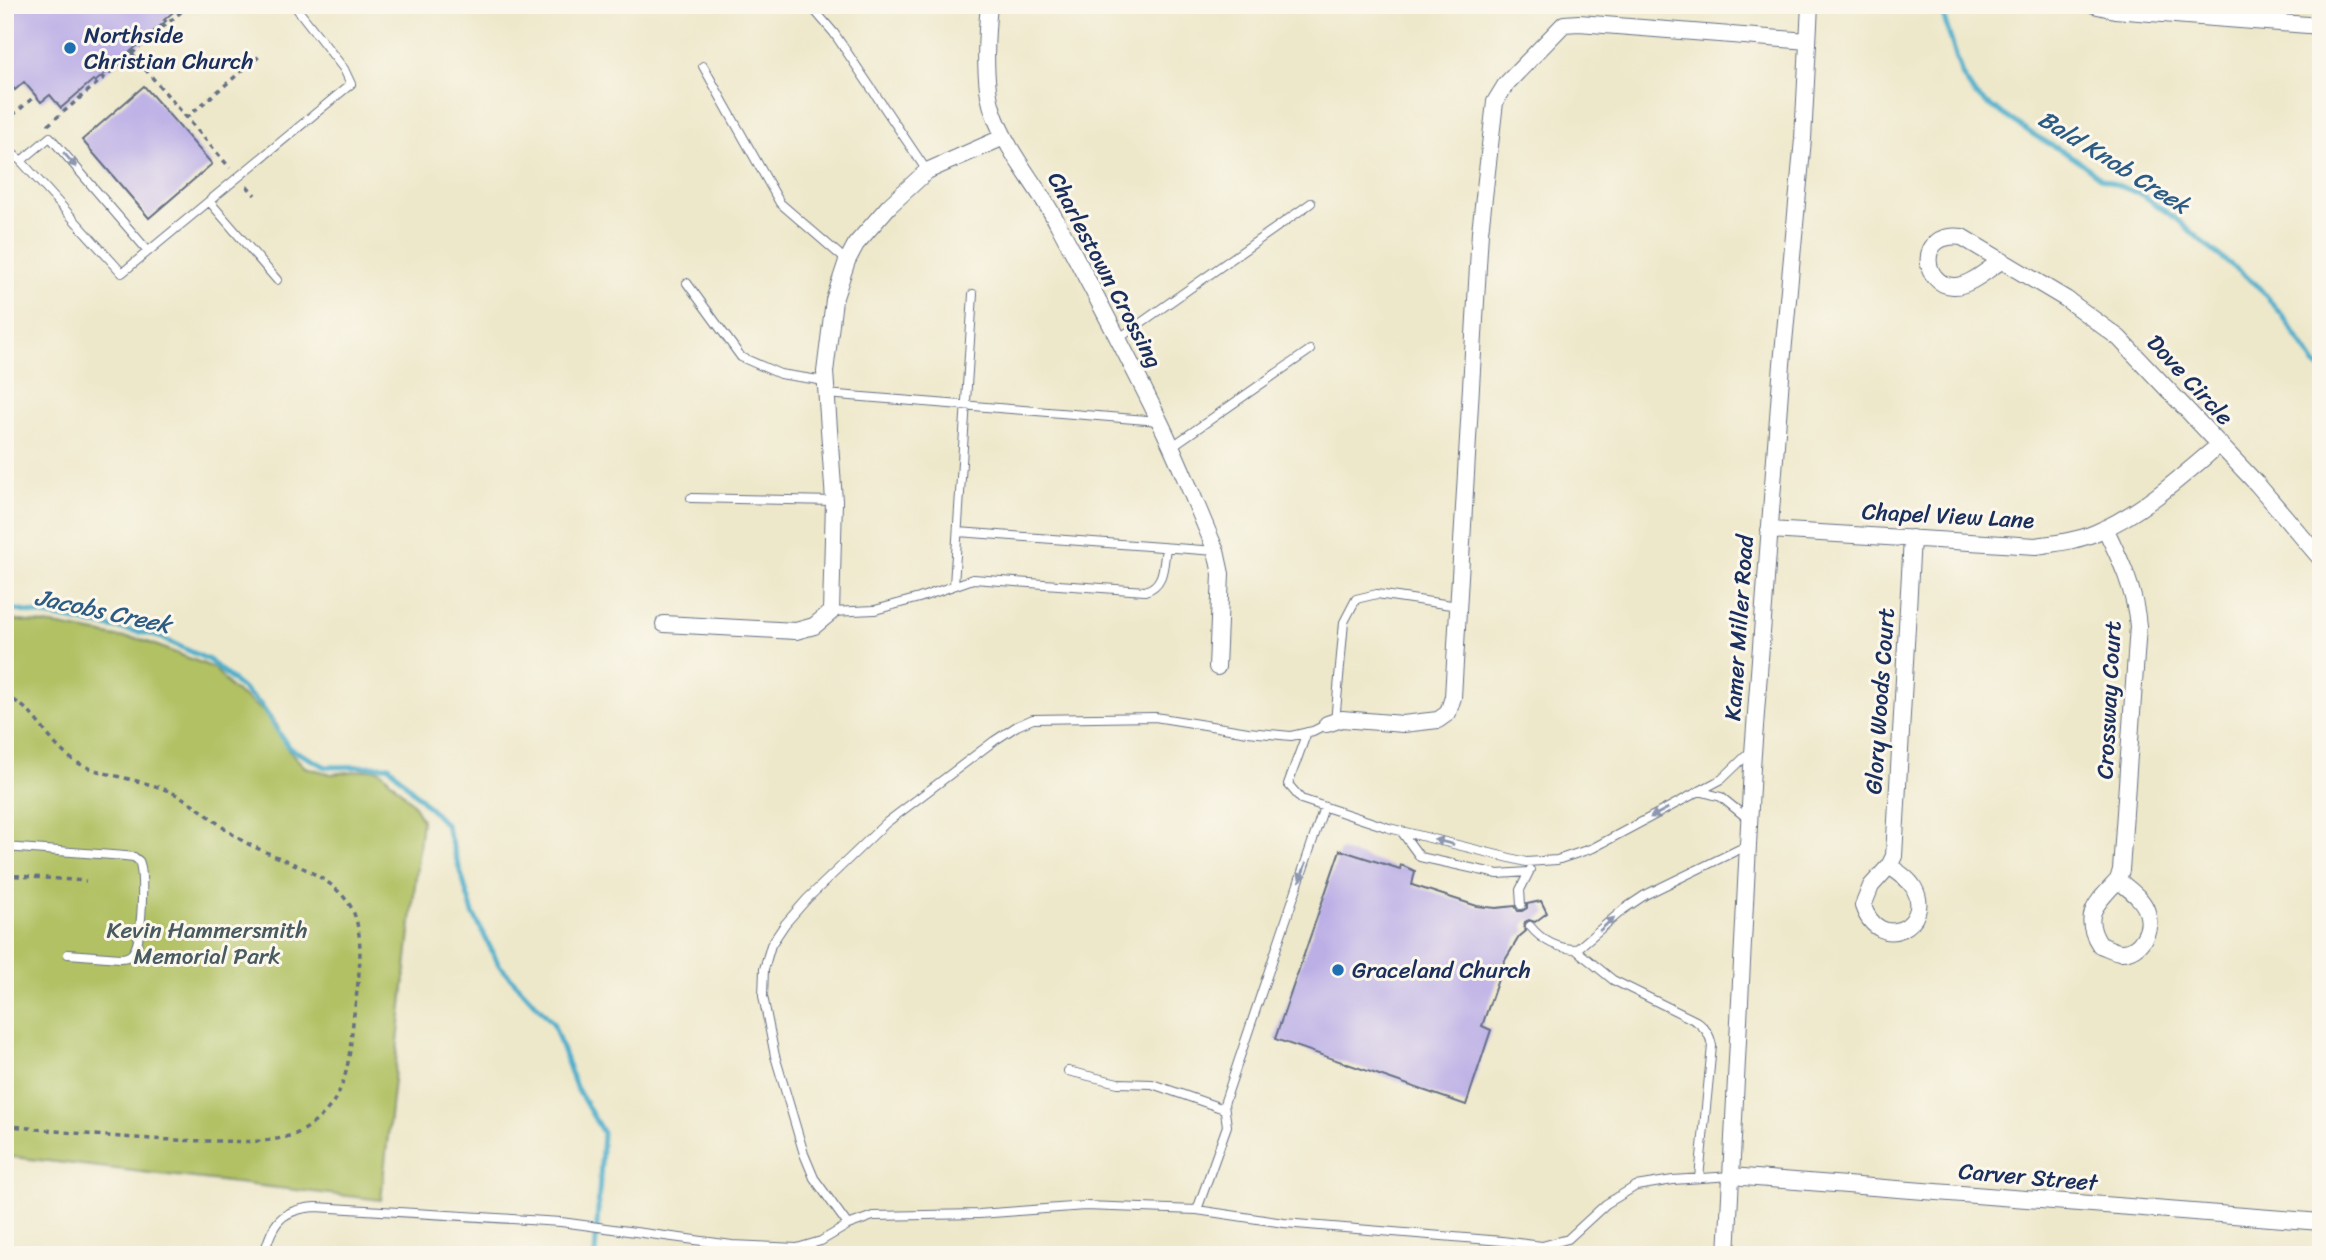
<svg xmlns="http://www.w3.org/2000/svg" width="2326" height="1260" font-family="Sriracha,sans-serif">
<rect width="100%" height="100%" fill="#fbf7ec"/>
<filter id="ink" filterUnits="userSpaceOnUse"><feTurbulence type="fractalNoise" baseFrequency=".0143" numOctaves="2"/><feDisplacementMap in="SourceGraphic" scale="14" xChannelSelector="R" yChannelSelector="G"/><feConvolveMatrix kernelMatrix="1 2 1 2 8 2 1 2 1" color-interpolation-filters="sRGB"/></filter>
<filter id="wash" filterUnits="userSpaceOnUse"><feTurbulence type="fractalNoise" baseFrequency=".00686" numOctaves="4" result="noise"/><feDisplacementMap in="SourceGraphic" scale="28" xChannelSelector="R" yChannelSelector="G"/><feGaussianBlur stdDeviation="1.57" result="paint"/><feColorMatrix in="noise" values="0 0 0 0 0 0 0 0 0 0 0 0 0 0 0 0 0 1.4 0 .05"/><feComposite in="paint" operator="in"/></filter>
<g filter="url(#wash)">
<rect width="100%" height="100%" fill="#eee8cb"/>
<!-- green -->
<path fill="#b1c164" stroke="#667861" stroke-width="2" d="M5,619l55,7 57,11 23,2 64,25 11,5 16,19 39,28 7,9 11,25 17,17 26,7 44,-5 6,2 31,31 10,18 -41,380 -376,-44z"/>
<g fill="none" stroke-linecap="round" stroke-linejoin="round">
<!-- stream -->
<path stroke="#4baecb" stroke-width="5" d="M1940,5l22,70 14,21 58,39 42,24 25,19 43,18 35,25 29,26 48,37 27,32 31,47 7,6
M5,608l150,27 54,25 52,45 28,43 37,19 63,-1 57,59 27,88 26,52 54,58 23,64 27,46 -8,122"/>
</g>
<g id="blocks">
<!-- building -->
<path fill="#bbafe6" d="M5,5h176l-17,15 2,1 -71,61 -2,-2 -32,28 -11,-13 -9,7 -17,-20 -9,8 -10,-12z
M144,86l68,78 -63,54 -67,-78z
M1340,850l60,19 1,-4 14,6 -3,14 65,21 19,2 19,-2 3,5h4l5,-3v-4l14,-3 6,12 -12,9 -6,-2 -4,2 -1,5 2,4 -7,6 -15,25 -22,64 9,4 -25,75 -191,-66z"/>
</g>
</g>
<g filter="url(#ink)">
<use href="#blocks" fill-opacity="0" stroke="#657084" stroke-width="2"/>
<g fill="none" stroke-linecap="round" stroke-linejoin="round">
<defs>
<path id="lane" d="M810,5l24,28 93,138
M703,66l77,137 67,58
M5,147l16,14 101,112 229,-189 -7,-15 -50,-64
M21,161l29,-24 98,114
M209,201l68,79
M687,283l54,74 39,17 45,7
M1118,339l193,-136
M826,394l333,27
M1171,447l139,-97
M691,498l143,3
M958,532l258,19
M954,585l19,-291
M831,612l44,-2 44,-12 54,-19 172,12c20,-6 18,-25 21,-43
M1335,722l9,-100 12,-23 21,-5 81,12
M1307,732l-19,52 13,15 88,29 137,34 31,-2 36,-12 129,-69 28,-27
M1699,791l22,6 26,21
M1401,831l19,26 78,17 30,-2
M5,847l120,9 9,1 5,4c6,11 3,79 -5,90 -3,6 -8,7 -14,7l-52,-4
M1521,905l-1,-15 10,-20
M1530,926c12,15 29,23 47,23l47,-40 21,-14 103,-50
M1575,949l38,31 83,41c9,7 14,13 16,25l-13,132
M1068,1071l50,12 34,1 72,25
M1197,1210l30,-84 -3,-22 100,-297
M848,1225l-34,-47 -10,-24 -29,-98 -12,-60 1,-27 7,-24 14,-21 22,-25 79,-76 108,-82 23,-15 16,-7 122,-2 93,15 43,4 22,-5 14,-7
M264,1255c8,-33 18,-46 52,-48l245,15 171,23 65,3 24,-7 27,-16 25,-9 106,-2 106,-8 112,4 87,13 218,18 40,5 26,-7 38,-35 30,-18 37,-6 58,-4"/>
<path id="street" d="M989,5c-3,30 -6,77 4,106 14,42 46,76 66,115 34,64 68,128 100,194 21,43 38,87 57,131l5,23 -4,93
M2094,5l21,5 72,6 134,10
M2001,261c-13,8 -32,26 -48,25 -31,-1 -37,-55 9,-49l104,62 53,39 138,146 64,75
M2105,528c16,33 30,62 33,98l-17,244 -3,10
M1769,530l267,16c20,-3 40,-5 59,-13 47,-20 86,-56 125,-89
M664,624l132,7 18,-5 17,-14 3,-111 -9,-129 9,-72 13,-39 9,-17 33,-38 38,-35 77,-34
M1327,724l15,-5 61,5 35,-4 10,-7 5,-16 27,-465 15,-130 11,-18 58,-60 15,-1 229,18
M1889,866l5,-10 18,-318
M1889,866c9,6 20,13 25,22 20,36 -34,67 -51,18l8,-20z
M2118,880c10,9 25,18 29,32 6,17 -6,40 -26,40 -7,0 -14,-5 -21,-7 -20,-30 -2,-43 18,-65z
M1731,1176l590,46
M1727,1255l25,-488 30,-403 21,-225 7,-134"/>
</defs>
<!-- lane casing -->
<use href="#lane" stroke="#657084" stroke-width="10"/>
<!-- street casing -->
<use href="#street" stroke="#657084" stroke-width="18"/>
<!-- path -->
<path stroke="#657084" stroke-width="3.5" stroke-dasharray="5 5" stroke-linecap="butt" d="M132,54l98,114
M186,118l76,-64
M5,122l29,-25
M48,125l141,-120
M247,186l8,9
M5,695c8,4 15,9 22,15 17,17 29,41 51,53 27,14 66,16 95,30 25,11 46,34 70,48 33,19 79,27 104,60 21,27 11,81 7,113 -4,31 -4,66 -23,91 -10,13 -25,27 -42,31 -25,8 -53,5 -78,5 -70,-1 -137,-7 -206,-16
M5,875l81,6"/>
<!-- lane -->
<use href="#lane" stroke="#fff" stroke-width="8"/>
<!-- street -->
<use href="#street" stroke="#fff" stroke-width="16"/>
</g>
<!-- one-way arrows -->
<defs><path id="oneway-solid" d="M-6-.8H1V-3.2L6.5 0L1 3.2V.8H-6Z" transform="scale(1.75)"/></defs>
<g fill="#8d97ae">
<use href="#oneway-solid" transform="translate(70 160) rotate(49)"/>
<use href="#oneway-solid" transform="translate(1659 813) rotate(152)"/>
<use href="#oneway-solid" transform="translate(1444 842) rotate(-166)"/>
<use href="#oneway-solid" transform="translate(1303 872) rotate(109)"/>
<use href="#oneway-solid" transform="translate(1607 924) rotate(-42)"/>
</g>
</g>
<!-- markers -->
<g fill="#1f6fb2" stroke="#fbf7ec" stroke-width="2.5">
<circle cx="70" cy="48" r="7"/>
<circle cx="1338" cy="970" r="7"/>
</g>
<g text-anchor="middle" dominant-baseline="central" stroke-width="6" stroke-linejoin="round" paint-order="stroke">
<!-- poi labels -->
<g font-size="23" fill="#1b2f5e" stroke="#fbf7ec" text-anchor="start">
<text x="84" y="35">Northside<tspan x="84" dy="26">Christian Church</tspan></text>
<text x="1352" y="970">Graceland Church</text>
</g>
<!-- street labels -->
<g font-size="23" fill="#1b2f5e" stroke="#fbf7ec">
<text transform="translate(1105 270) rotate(62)">Charlestown Crossing</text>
<text transform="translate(2190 380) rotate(47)">Dove Circle</text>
<text transform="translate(1948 516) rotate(3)">Chapel View Lane</text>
<text transform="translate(1739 628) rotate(-86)">Kamer Miller Road</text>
<text transform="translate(2109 700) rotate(-87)">Crossway Court</text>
<text transform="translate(1880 701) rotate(-86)">Glory Woods Court</text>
<text transform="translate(2028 1177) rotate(5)">Carver Street</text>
</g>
<!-- park labels -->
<g font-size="23" fill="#485b60" stroke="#fbf7ec">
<text x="207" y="930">Kevin Hammersmith<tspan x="207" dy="26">Memorial Park</tspan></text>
</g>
<!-- water labels -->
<g font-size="24" font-style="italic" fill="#2c5b84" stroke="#fbf7ec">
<text transform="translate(2114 162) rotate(32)">Bald Knob Creek</text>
<text transform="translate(103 611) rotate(12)">Jacobs Creek</text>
</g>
</g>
<!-- margin -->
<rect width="2326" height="1260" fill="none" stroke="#fbf7ec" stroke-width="28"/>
</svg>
